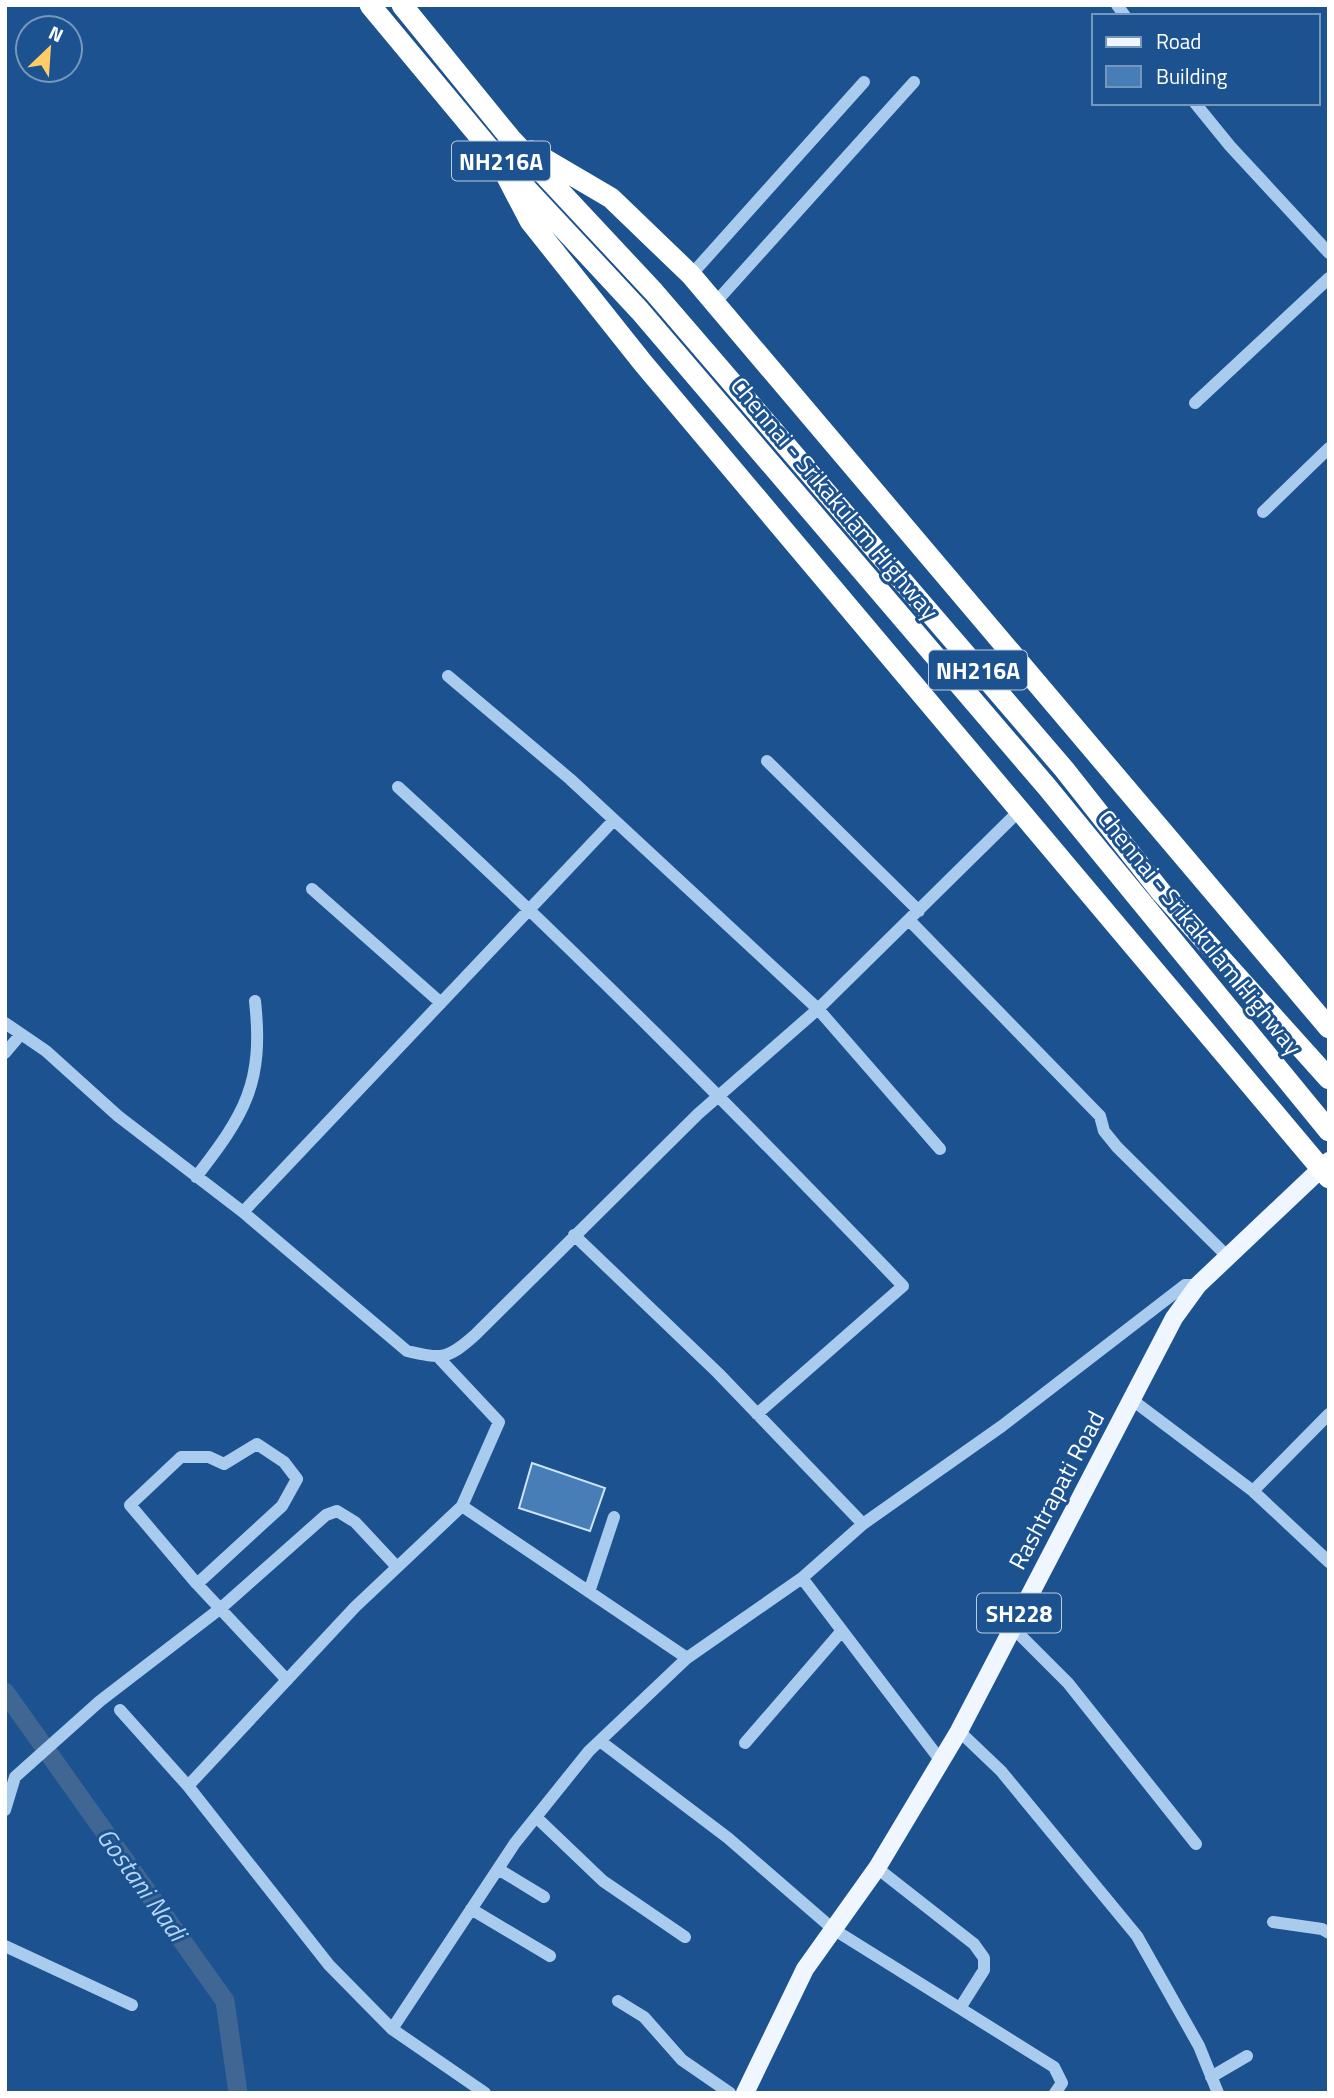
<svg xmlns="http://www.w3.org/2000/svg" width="1334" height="2098" font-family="'Titillium Web',sans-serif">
<rect width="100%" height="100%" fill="#1b528f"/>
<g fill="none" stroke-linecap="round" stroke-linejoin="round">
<!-- canal -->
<path stroke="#406793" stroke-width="19" d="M5,1692l220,309 13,92"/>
</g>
<!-- building -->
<path fill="#487eb8" stroke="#cfe4fa" stroke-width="2" d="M532,1463l73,25 -15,43 -71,-23z"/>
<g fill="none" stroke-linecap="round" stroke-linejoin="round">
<!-- minor -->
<path stroke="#a9cbee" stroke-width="12" d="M1117,5l8,11
M1195,103l35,43 99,107
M691,275l173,-193
M715,303l199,-221
M1195,403l134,-125
M1263,512l66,-64
M448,676l122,103 248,230 122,140
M767,761l152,150
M398,787c175,160 341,328 505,499l-146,128
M312,889l129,114
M909,920l191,196 4,15 13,16 111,110
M5,1023l41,28 72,65 125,96 164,139c35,8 40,9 68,-16l223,-221 120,-105 200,-197
M5,1053l16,-19
M196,1177c49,-63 68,-94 59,-176
M243,1212l371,-392
M574,1235l144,138 145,151
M1131,1399l122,92 76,71
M1253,1491l76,-77
M462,1506l225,152
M802,1578l139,183
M197,1584l85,-78 15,-27 -13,-17 -27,-18 -33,20 -15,-7h-28l-51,48 67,79 90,96
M589,1592l25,-75
M1012,1627l56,56 128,161
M120,1710l68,76 141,179 63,64 93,64
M959,1731l42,40 136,165 62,110 19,47
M600,1741l128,97 105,91 221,138 8,16 -7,10
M745,1743l95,-110
M188,1786l167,-179 107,-101 37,-84 -59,-63
M5,1810l10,-33 85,-76 121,-93 105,-93 11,-4 18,11 42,45
M536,1817l67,64 82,56
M877,1868l97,76 10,14v12l-24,38
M498,1869l46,28
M471,1909l79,47
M1273,1922l49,7 7,4
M5,1946l127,59
M618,2001l26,16 38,43 48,33
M392,2029l123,-186 74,-92 98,-93 115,-80 61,-54 139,-98 183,-141h13
M1211,2077l36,-21"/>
<!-- major -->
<path stroke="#f0f6ff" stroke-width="18" d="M745,2093l60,-124 72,-101 82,-137 215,-413 24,-33 131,-124"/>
<!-- highway -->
<path stroke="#fff" stroke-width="21" d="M370,5l124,149 146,157 407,476 282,344
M402,5l109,134 143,153 410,477 97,123 168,187
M531,151l80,47 80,77 638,753
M507,177l23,44 113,142 686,815"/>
</g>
<g text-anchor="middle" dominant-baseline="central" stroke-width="6" stroke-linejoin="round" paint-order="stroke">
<!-- shield labels -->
<g fill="#1b528f" stroke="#bbcbdd" stroke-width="2">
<rect x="452" y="141.5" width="98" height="39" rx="5"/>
<rect x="929" y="650.5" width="98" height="39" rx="5"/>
<rect x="977" y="1593.5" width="84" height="39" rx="5"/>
</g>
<g font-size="23" font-weight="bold" fill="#fff">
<text x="501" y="161">NH216A</text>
<text x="978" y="670">NH216A</text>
<text x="1019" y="1613">SH228</text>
</g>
<!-- street labels -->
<g font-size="24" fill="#fff" stroke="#1b528f">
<text transform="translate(835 498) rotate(50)">Chennai - Srikakulam Highway</text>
<text transform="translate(1200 932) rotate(51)">Chennai - Srikakulam Highway</text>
<text transform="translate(1056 1490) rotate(-62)">Rashtrapati Road</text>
</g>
<!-- water labels -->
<g font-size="26" font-style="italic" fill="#b5d4f5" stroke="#1b528f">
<text transform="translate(142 1884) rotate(54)">Gostani Nadi</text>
</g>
</g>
<!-- border -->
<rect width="1334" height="2098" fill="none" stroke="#ffffff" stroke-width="14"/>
<!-- legend -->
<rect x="1092" y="14" width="228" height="91" fill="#1b528f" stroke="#7697bc" stroke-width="2"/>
<rect x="1106" y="37" width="35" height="10" fill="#f0f6ff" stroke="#7697bc" stroke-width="2"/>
<text x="1156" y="49" font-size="21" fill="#ffffff">Road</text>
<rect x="1106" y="66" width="35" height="21" fill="#487eb8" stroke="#7697bc" stroke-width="2"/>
<text x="1156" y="84" font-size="21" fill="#ffffff">Building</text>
<!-- north arrow -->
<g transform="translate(49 49) rotate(25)"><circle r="33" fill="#1b528f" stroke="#7697bc" stroke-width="2"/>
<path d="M0-5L12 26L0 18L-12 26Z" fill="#ffcd66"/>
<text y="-10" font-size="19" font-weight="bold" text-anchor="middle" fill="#ffffff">N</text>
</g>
</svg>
